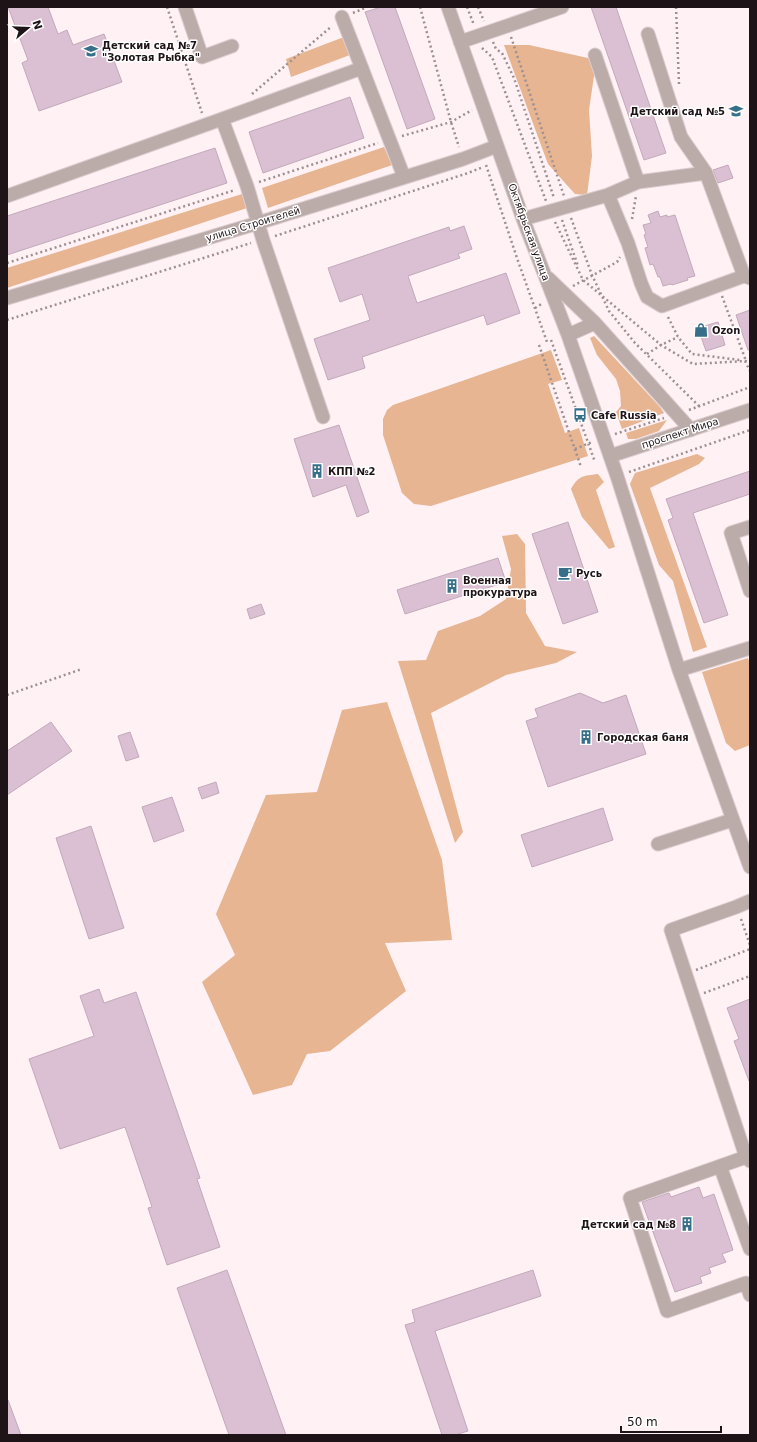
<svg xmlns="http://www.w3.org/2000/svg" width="757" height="1442" font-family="'DejaVu Sans',sans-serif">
<rect width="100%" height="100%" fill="#fff1f4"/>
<!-- green -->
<path fill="#e7b592" d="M344,37l6,18 -59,22 -5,-18z
M504,45h25l59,13 7,11 -6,41 3,46 -5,39 -12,-1 -27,-30z
M384,147l8,18 -124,43 -6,-20z
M242,194l5,14 -240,80v-20z
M594,336l66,71 4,6 -42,16 -6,-17 5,-6 -1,-15 -4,-12 -19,-24 -7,-17z
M551,350l11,30 -14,4 17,49 14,-5 9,28 -157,50 -17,-2 -12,-11 -19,-58v-16l4,-9 6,-5z
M667,420l-8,11 -23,8h-8l-2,-6z
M697,454l8,4 -6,6 -49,24 57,159 -14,5 -20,-71 -14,-16 -29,-81 5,-11z
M598,474l6,8 -8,8 19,57 -6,2 -27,-32 -11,-28c8,-14 12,-13 27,-15z
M517,534l8,10 1,69 19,33 32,6 -21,11 -50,12 -75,38 32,119 -8,11 -57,-182 28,-1 12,-29 42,-15 26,-17 5,-30 -9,-33z
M748,658l2,6v81l-15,6 -9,-8 -24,-71z
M387,702l55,158 10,80 -67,3 21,48 -76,60 -23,3 -15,31 -39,10 -51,-113 33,-27 -19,-41 50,-119 51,-3 25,-82z"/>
<!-- building -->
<path fill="#dac0d2" stroke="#c3a9bb" d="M8,7h40l10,27 9,-4 6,15 31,-11 18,48 -83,29 -17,-48 6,-3z
M381,7h14l40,112 -28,10 -42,-117z
M591,7h25l50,146 -22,7z
M350,97l14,41 -101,35 -14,-41z
M215,148l12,35 -220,72v-39z
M728,165l5,13 -15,5 -5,-13z
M658,211l2,6 7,-2v2l8,-2 20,61 -8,2 1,2 -16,5 -1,-1 -8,2 -3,-9h-2l-5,-13 -3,1 -5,-17 3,-1 -4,-12 2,-1 -3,-9 8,-2 -3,-8z
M464,226l8,23 -14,5 2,4 -52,18 9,27 89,-30 14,40 -33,12 -3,-10 -122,42 3,11 -37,12 -14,-41 56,-19 -8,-26 -22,8 -12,-34 121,-41 1,4z
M750,310v40h-2l-12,-35z
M718,322l7,23 -19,6 -8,-23z
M339,425l30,87 -12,5 -11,-32 -33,12 -19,-58z
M750,471v23l-57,19 35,102 -24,8 -36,-103 5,-2 -7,-19z
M568,522l30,90 -35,12 -31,-90z
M498,558l8,24 -101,32 -8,-24z
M261,604l4,10 -15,5 -3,-10z
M580,693l23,10 23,-8 20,59 -98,33 -22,-66 12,-4 -3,-8z
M51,722l21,29 -65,44v-44z
M130,732l9,25 -13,4 -8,-25z
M216,782l3,11 -17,6 -4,-11z
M172,797l12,34 -30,11 -12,-35z
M603,808l10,32 -81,27 -11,-32z
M91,826l33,102 -35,11 -33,-101z
M99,989l5,14 32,-11 64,186 -3,1 23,68 -53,18 -19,-57 4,-1 -27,-80 -65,22 -31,-90 65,-23 -14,-40z
M750,999v81l-1,1 -15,-40 5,-2 -12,-31z
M699,1187l4,11 11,-4 19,56 -11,4 4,8 -17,6 2,5 -11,4 2,6 -27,9 -33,-90 27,-9 2,4z
M227,1270l59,165h-57l-52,-147z
M533,1270l8,26 -106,35 33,100 -13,4h-13l-37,-110 10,-3 -3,-12z
M7,1400h1l13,35h-14z"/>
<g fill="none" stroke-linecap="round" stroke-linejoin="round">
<defs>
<path id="minor" d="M185,7l17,50 30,-11
M448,7l75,212 45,116 49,141 62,194 71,197
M342,17l62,160
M648,34l33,103 25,36
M460,42l102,-35
M595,55l43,127
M608,195l20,48 13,40 6,14 15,9 82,-30
M7,196l215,-77
M523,219l85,-24 30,-13 68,-9 38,103 6,2
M548,278l47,45 96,107
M7,298l251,-75 205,-64 34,-13
M568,335l27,-12
M323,417l-60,-177 -16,-54 -25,-67 140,-51
M610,456l140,-46
M750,527l-19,6 19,58
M679,670l71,-22
M658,844l74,-24
M750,901l-14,6 -65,23 75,227 4,4
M746,1157l-116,41 37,113 79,-28 4,12
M720,1166l30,83"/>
</defs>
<!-- minor casing -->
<use href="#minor" stroke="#dbcdd0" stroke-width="15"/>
<!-- path -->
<path stroke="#9d9093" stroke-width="2.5" stroke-dasharray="2 3" stroke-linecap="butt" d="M167,7l35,106
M420,7l31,115 8,25
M467,7l7,18
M478,7l6,14
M676,7l3,77
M353,13l14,-6
M511,37l53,159
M493,42l3,7 6,4 12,25 40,120
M482,48l10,9 54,144
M252,94l80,-68
M402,136l49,-14 21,-12
M486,165l32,96 29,81
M259,182l119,-39
M571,218l21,57 17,36 26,32 65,64
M632,219l4,-23
M562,220l16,46
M555,222l28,58 78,65 32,19 53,-3 4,2
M275,236l193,-63 15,-6
M7,263l228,-73
M573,286l44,-24 3,-5
M722,296l24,65
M535,308l8,-5
M668,317l10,20 14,17 48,6
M7,320l244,-77
M551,340l44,122
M539,345l42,122
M647,354l14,-9 17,-8
M745,361l5,10
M689,410l61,-23
M615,434l49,-16
M575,449l17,-7
M629,472l121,-42
M7,695l75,-26
M741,919l9,26
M696,970l54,-21
M704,993l46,-17"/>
<!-- minor -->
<use href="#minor" stroke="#bbacaa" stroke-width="13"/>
</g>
<!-- icons -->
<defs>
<symbol id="school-bare" viewBox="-9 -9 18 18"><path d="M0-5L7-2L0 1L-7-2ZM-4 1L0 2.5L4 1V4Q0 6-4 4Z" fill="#376f89" stroke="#fff" stroke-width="2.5" paint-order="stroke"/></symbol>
<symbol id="shop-bare" viewBox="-9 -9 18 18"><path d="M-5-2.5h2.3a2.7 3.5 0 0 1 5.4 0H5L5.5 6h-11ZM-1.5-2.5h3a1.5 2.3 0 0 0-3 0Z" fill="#376f89" stroke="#fff" stroke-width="2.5" paint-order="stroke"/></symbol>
<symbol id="bus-bare" viewBox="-9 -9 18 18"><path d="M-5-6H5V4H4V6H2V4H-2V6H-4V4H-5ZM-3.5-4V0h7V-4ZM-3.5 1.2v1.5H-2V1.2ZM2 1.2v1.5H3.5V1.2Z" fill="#376f89" stroke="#fff" stroke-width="2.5" paint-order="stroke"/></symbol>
<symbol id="building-bare" viewBox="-9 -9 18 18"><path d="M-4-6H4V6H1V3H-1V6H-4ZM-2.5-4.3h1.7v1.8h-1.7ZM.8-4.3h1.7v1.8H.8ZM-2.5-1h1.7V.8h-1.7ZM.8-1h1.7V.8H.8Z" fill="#376f89" stroke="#fff" stroke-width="2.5" paint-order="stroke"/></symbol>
<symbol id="cafe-bare" viewBox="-9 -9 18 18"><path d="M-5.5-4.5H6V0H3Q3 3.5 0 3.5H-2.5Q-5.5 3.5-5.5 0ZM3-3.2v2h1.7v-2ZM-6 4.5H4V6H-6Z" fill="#376f89" stroke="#fff" stroke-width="2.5" paint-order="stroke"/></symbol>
</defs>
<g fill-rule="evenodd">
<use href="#school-bare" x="81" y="41" width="20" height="20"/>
<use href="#school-bare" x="726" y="101" width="20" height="20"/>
<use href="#shop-bare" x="691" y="320" width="20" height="20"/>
<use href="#bus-bare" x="570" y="405" width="20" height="20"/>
<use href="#building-bare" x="307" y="461" width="20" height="20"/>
<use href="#cafe-bare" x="555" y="563" width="20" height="20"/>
<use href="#building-bare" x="442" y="576" width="20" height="20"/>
<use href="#building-bare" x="576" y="727" width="20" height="20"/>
<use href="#building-bare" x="677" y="1214" width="20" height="20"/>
</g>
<g text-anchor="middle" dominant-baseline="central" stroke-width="3" stroke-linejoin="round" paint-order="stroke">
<!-- poi labels -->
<g font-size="10" font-weight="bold" fill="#1e1316" stroke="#fff" text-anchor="start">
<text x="102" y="45">Детский сад №7<tspan x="102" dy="12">"Золотая Рыбка"</tspan></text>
<text x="725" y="111" text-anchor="end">Детский сад №5</text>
<text x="712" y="330">Ozon</text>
<text x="591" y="415">Cafe Russia</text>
<text x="328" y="471">КПП №2</text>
<text x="576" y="573">Русь</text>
<text x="463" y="580">Военная<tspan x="463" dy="12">прокуратура</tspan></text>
<text x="597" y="737">Городская баня</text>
<text x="676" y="1224" text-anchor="end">Детский сад №8</text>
</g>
<!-- street labels -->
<g font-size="10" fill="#1e1316" stroke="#fff">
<text transform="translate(253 224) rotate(-17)">улица Строителей</text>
<text transform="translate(529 232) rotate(70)">Октябрьская улица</text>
<text transform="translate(680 433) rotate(-18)">проспект Мира</text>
</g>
</g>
<!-- border -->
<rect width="757" height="1442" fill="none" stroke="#1e1316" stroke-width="16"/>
<!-- north arrow -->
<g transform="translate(28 28) rotate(71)" stroke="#ffffff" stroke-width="3" paint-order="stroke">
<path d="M0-3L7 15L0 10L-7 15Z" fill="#1e1316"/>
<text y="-6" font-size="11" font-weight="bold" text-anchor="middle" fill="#1e1316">N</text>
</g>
<!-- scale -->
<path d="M621 1426v6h100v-6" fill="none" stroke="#1e1316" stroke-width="2"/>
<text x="627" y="1426" font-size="12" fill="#1e1316" stroke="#ffffff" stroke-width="3" paint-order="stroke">50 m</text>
</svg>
